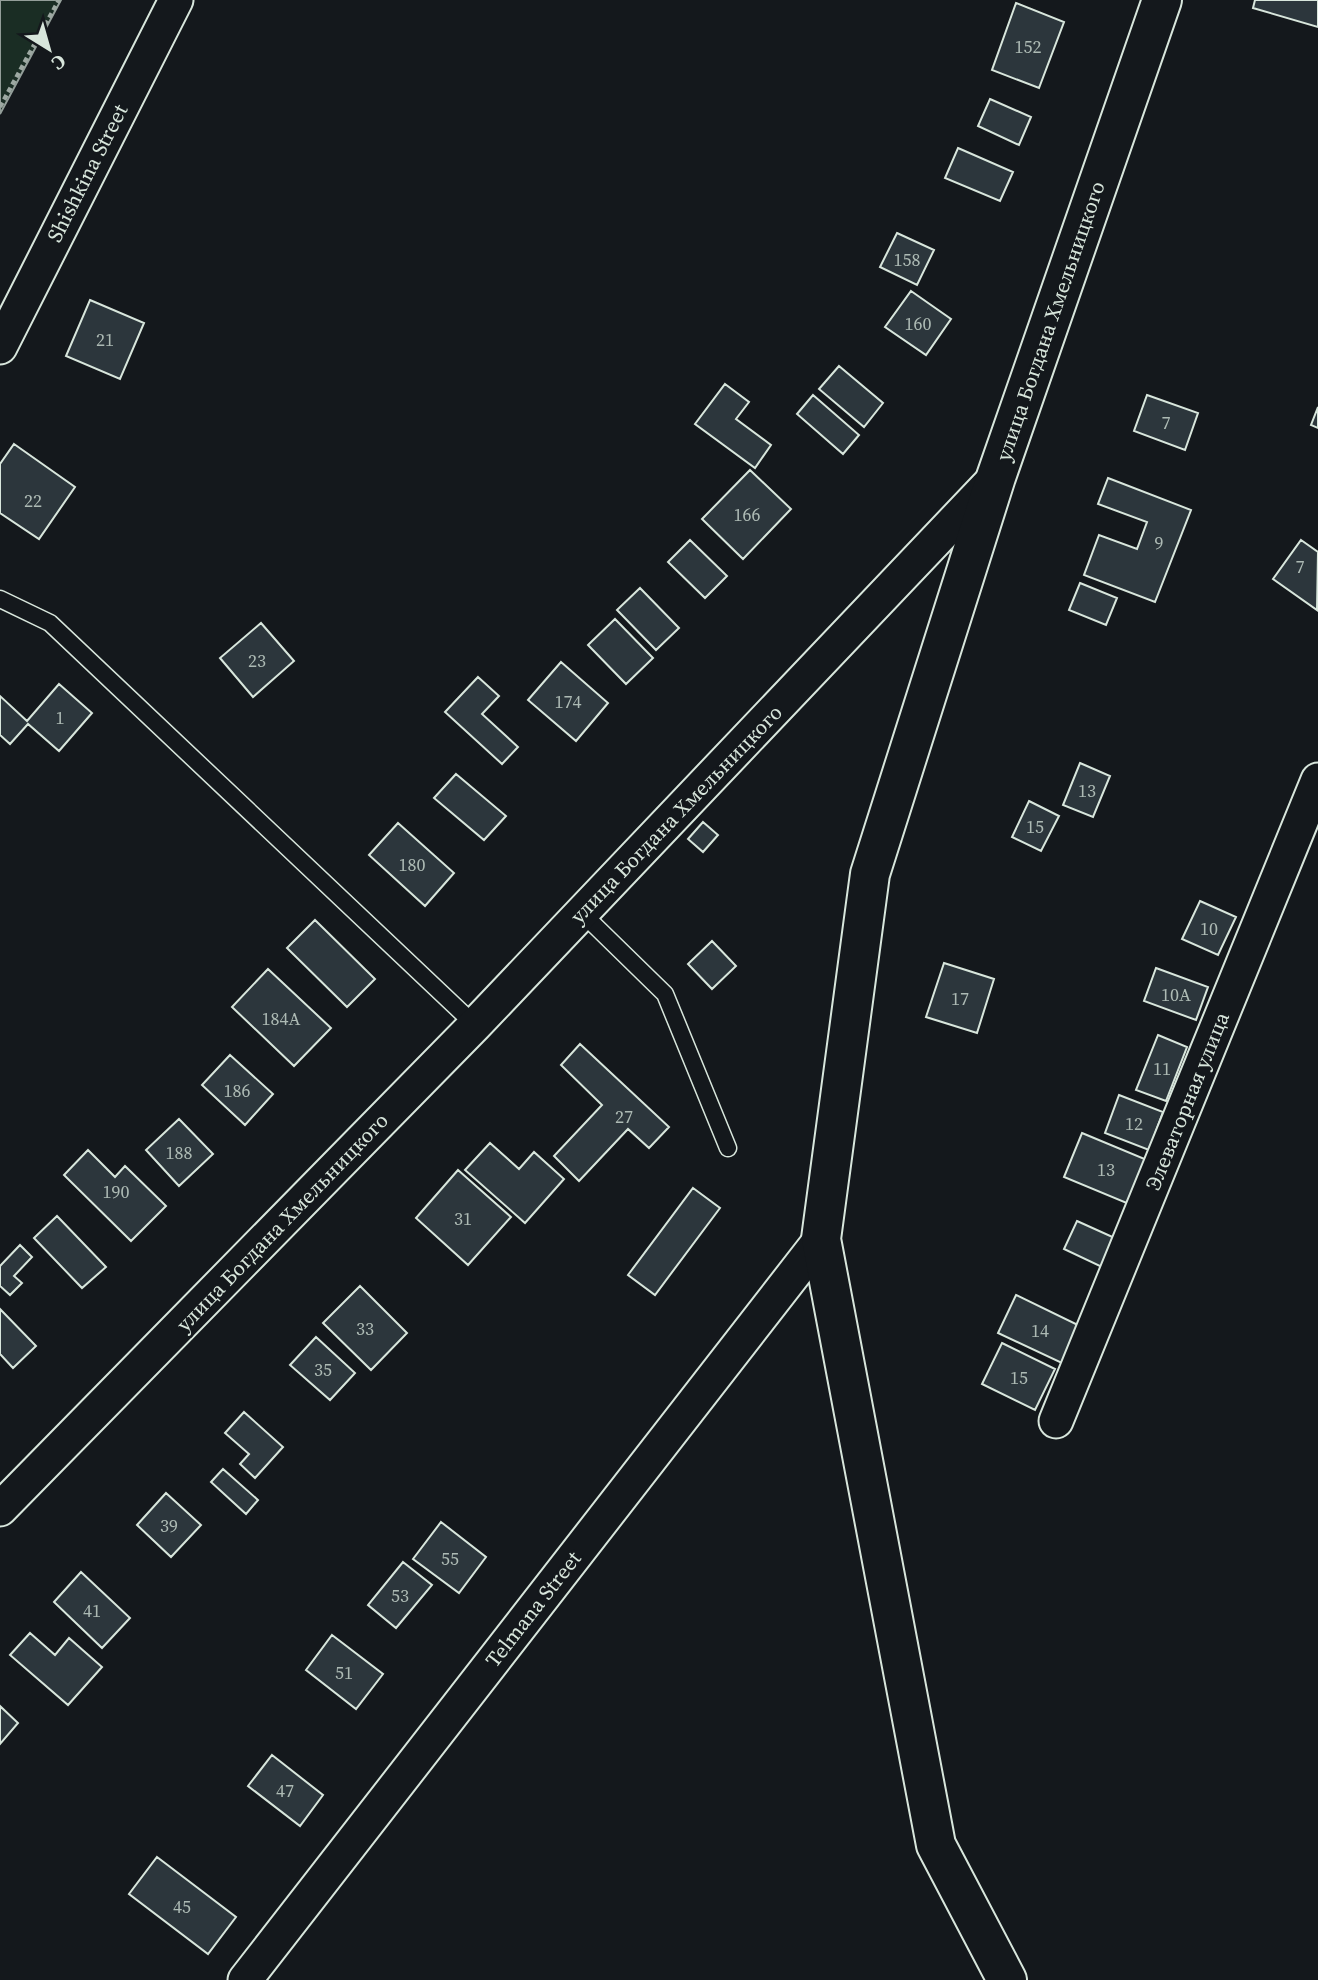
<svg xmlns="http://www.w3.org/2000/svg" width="1318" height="1980" font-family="'Source Serif 4',serif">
<rect width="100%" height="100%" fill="#14181c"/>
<!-- green -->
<path fill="#1a2d24" stroke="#939e99" stroke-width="2" d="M0,0h61l-61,114z"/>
<!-- building -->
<path fill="#2c363c" stroke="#d8e6dc" stroke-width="2" d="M1255,0h63v27l-65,-19z
M1016,3l48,19 -25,66 -47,-18z
M990,99l41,18 -12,28 -41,-19z
M958,148l55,24 -13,29 -55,-23z
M897,233l37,17 -17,35 -37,-18z
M911,291l40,28 -25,36 -41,-28z
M90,300l54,23 -24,56 -54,-23z
M839,366l44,37 -19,24 -45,-38z
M725,384l24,18 -13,17 35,26 -16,23 -60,-44z
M813,395l46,40 -16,19 -46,-40z
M1147,395l51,18 -13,37 -51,-19z
M1318,407v21l-7,-3z
M14,444l61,43 -36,52 -39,-26v-49z
M750,470l41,39 -48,50 -41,-40z
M1108,478l83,32 -36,92 -71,-27 15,-40 38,14 10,-27 -49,-18z
M690,540l37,36 -22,22 -37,-36z
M1301,540l17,12 -1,58 -44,-31z
M1080,583l37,15 -11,27 -37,-15z
M640,588l39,40 -23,22 -39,-40z
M615,619l38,39 -27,26 -38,-39z
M261,623l33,38 -41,36 -33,-39z
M561,662l47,41 -32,38 -48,-41z
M478,677l21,19 -17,18 36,33 -16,17 -57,-52z
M59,684l33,29 -33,38 -31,-27 -18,20 -10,-9v-39l27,25z
M1080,763l30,13 -17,41 -30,-12z
M456,774l50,42 -22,24 -50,-42z
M1029,801l30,15 -18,35 -29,-14z
M703,822l15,13 -15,17 -15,-13z
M398,823l56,50 -29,33 -56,-51z
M1200,901l36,16 -18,38 -36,-16z
M315,920l60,59 -28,28 -60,-59z
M712,941l24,25 -24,23 -24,-25z
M944,963l50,16 -17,54 -51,-16z
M1156,968l52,19 -12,33 -52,-19z
M268,969l63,59 -37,38 -62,-59z
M1158,1035l29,12 -21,54 -30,-11z
M580,1044l89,83 -20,21 -21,-19 -49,52 -25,-25 48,-51 -41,-40z
M230,1055l43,39 -28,31 -43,-40z
M1119,1095l44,17 -14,38 -44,-17z
M179,1119l34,35 -34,32 -33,-36z
M1082,1133l65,27 -18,44 -65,-27z
M490,1143l29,26 15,-17 30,27 -39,44 -60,-53z
M88,1150l27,27 10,-11 41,40 -35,35 -67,-66z
M458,1170l53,47 -43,48 -52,-47z
M693,1188l27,20 -65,87 -27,-20z
M57,1216l49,51 -24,21 -48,-50z
M1077,1221l40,18 -13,29 -40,-19z
M20,1245l12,12 -18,19 8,7 -12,12 -10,-9v-20z
M360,1286l47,47 -36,37 -48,-47z
M1016,1295l66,32 -18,37 -66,-31z
M0,1309l36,37 -23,22 -13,-14z
M316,1337l39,36 -25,27 -40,-35z
M1002,1343l53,26 -20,41 -53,-26z
M244,1412l39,35 -28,31 -15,-14 9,-10 -24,-21z
M223,1469l35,31 -12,14 -35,-32z
M166,1493l35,32 -30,32 -34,-32z
M441,1522l45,35 -27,36 -46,-34z
M403,1562l29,23 -36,43 -28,-23z
M81,1572l49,46 -28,30 -48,-46z
M30,1633l25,22 14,-17 33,29 -34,38 -58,-50z
M332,1635l51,39 -27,35 -50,-39z
M0,1706l18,17 -18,21z
M272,1755l51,40 -23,31 -52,-40z
M157,1857l79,60 -28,37 -79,-60z"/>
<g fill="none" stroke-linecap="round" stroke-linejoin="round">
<defs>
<path id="lane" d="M0,599l50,24 425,402
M582,913l83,81 63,154"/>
<path id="street" d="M0,347l176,-347
M1056,1421l262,-641
M0,1509l475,-484 521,-548
M245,1980l576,-741"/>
<path id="secondary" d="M1007,1980l-71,-135 -115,-606 49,-365 126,-397 166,-477"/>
</defs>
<!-- lane casing -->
<use href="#lane" stroke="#d8e6dc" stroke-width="19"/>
<!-- street casing -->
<use href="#street" stroke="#d8e6dc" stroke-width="37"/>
<!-- secondary casing -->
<use href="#secondary" stroke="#d8e6dc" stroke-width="42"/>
<!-- path -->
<path stroke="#9da8a2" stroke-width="4.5" stroke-dasharray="5 3.5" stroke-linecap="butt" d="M0,107l59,-107"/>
<!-- lane -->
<use href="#lane" stroke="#14181c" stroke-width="16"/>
<!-- street -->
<use href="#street" stroke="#14181c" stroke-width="33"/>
<!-- secondary -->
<use href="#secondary" stroke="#14181c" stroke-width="38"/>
</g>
<g text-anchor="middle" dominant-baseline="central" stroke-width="5" stroke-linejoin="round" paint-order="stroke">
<!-- number labels -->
<g font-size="18" fill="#adbab4">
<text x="1028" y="46">152</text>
<text x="907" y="259">158</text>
<text x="918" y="323">160</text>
<text x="105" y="339">21</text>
<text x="1166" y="422">7</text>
<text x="33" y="500">22</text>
<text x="747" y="514">166</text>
<text x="1159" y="542">9</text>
<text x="1300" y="566">7</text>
<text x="257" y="660">23</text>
<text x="568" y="701">174</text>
<text x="60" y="717">1</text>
<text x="1087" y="790">13</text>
<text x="1035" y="826">15</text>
<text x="412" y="864">180</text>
<text x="1209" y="928">10</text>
<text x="1176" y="994">10А</text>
<text x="960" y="998">17</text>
<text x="281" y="1018">184А</text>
<text x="1162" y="1068">11</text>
<text x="237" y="1090">186</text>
<text x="624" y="1116">27</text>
<text x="1134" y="1123">12</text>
<text x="179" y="1152">188</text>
<text x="1106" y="1169">13</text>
<text x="116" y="1191">190</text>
<text x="463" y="1218">31</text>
<text x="365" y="1328">33</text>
<text x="1040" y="1330">14</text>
<text x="323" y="1369">35</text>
<text x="1019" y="1377">15</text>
<text x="169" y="1525">39</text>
<text x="450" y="1558">55</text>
<text x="400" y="1595">53</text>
<text x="92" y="1610">41</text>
<text x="344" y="1672">51</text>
<text x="285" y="1790">47</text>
<text x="182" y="1906">45</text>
</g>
<!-- street labels -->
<g font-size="21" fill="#d8e6dc" stroke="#14181c">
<text transform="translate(87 173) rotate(-63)">Shishkina Street</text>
<text transform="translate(1050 321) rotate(-71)">улица Богдана Хмельницкого</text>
<text transform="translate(676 814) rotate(-46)">улица Богдана Хмельницкого</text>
<text transform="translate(1187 1101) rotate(-68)">Элеваторная улица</text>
<text transform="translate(282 1222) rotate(-46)">улица Богдана Хмельницкого</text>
<text transform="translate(533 1609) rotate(-52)">Telmana Street</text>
</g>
</g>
<!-- north arrow -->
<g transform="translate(49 49) rotate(143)" stroke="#14181c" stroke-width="5" paint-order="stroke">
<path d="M0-5L12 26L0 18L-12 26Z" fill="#d8e6dc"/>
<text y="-10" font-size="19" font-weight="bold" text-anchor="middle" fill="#d8e6dc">С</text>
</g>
</svg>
